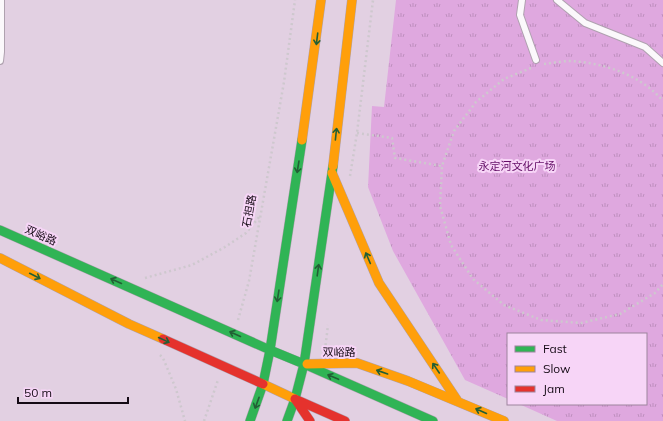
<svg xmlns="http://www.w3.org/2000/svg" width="663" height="421" font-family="Mulish,'Noto Sans SC',sans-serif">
<defs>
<pattern id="park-tufts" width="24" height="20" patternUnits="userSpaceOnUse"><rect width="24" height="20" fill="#dfa8df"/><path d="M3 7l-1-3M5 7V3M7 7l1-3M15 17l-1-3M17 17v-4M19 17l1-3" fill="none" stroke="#be8fbe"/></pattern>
</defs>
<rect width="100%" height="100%" fill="#e2d0e2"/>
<!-- park -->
<path fill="url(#park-tufts)" d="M396,0h267v421h-106l-38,-17h127v-70h-138v65l-43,-19 -72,-129 -25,-64 4,-81 12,1z"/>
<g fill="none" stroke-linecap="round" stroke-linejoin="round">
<defs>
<path id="lane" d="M522,0l-2,15 16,45
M557,0l28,23 60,24 18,16
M0,61l1,-9v-52"/>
<path id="fast" d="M0,230l270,120
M270,350l34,14
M304,364l129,57
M250,421l13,-37 7,-34 32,-210
M287,421l8,-22 9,-35 29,-198"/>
<path id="slow" d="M302,140l19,-140
M333,166l19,-166
M332,173l47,110 78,117
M0,258l129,66 34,15
M307,364l50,-1 51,18 96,40
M263,384l32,15"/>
<path id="jam" d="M163,339l100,45
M295,399l15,22
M295,399l50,22"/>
</defs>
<!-- lane casing -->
<use href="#lane" stroke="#afa1af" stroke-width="8"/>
<!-- fast casing -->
<use href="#fast" stroke="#afa1af" stroke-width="10"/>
<!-- slow casing -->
<use href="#slow" stroke="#afa1af" stroke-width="10"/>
<!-- jam casing -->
<use href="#jam" stroke="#afa1af" stroke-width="10"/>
<!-- path -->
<path stroke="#cec8ce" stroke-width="2.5" stroke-dasharray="2 3" stroke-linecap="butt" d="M544,64c9,-1 18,-3 27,-3 33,2 70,14 92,40
M531,68l-27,11 -28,23 -22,29 -12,35 -2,40 11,39 22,34 31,26 37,15 40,3 39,-9 35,-21 8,-9
M357,133l35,5 3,20 47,8
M350,176l7,-43 16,-133
M145,278l47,-13 33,-18 21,-14 14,-17
M238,320l11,-39 35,-199 11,-82
M325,350l3,-25
M160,355l3,3 13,31 9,32
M204,421l14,-41"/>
<!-- lane -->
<use href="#lane" stroke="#fbf8fb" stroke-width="6"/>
<!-- fast -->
<use href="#fast" stroke="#30b455" stroke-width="9"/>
<!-- slow -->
<use href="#slow" stroke="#ff9f0a" stroke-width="9"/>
<!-- jam -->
<use href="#jam" stroke="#e5322d" stroke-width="9"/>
</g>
<!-- one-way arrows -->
<defs><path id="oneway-shaft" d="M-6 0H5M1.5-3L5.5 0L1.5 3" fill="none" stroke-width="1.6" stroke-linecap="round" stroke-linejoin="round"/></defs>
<g stroke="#225f35">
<use href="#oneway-shaft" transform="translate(317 39) rotate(97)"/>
<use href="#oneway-shaft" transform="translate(336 134) rotate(-84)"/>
<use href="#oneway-shaft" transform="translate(298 167) rotate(99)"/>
<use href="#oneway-shaft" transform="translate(368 258) rotate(-113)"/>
<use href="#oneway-shaft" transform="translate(318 270) rotate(-82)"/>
<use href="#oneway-shaft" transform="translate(35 276) rotate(27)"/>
<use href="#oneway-shaft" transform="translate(116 281) rotate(-156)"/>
<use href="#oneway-shaft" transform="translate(278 296) rotate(99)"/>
<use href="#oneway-shaft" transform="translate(235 334) rotate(-156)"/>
<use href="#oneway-shaft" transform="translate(164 340) rotate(25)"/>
<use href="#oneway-shaft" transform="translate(436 368) rotate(-124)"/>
<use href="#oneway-shaft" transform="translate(382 372) rotate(-161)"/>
<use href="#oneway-shaft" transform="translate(333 377) rotate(-157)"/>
<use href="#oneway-shaft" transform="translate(257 403) rotate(110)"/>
<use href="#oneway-shaft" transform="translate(481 411) rotate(-156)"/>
</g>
<g text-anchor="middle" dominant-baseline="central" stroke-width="4" stroke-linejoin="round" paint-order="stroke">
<!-- park labels -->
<g font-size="11" fill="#640e67" stroke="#f7d5f7">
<text x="517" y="166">永定河文化广场</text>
</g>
<!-- street labels -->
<g font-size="11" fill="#150a15" stroke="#f7d5f7">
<text transform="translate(249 211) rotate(-80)">石担路</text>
<text transform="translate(41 235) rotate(24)">双峪路</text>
<text transform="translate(339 352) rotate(1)">双峪路</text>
</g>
</g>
<!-- legend -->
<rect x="507" y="333" width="140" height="72" fill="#f7d5f7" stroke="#9d849d"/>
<rect x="515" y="346" width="20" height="6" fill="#30b455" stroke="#9d849d"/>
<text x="543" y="353" font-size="12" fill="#150a15">Fast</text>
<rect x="515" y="366" width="20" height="6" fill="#ff9f0a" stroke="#9d849d"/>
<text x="543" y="373" font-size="12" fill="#150a15">Slow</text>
<rect x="515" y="386" width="20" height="6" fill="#e5322d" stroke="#9d849d"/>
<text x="543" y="393" font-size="12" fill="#150a15">Jam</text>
<!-- scale -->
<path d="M18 397v6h110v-6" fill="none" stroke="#150a15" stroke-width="2"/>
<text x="24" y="397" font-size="12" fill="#150a15" stroke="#f7d5f7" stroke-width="3" paint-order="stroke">50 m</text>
</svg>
